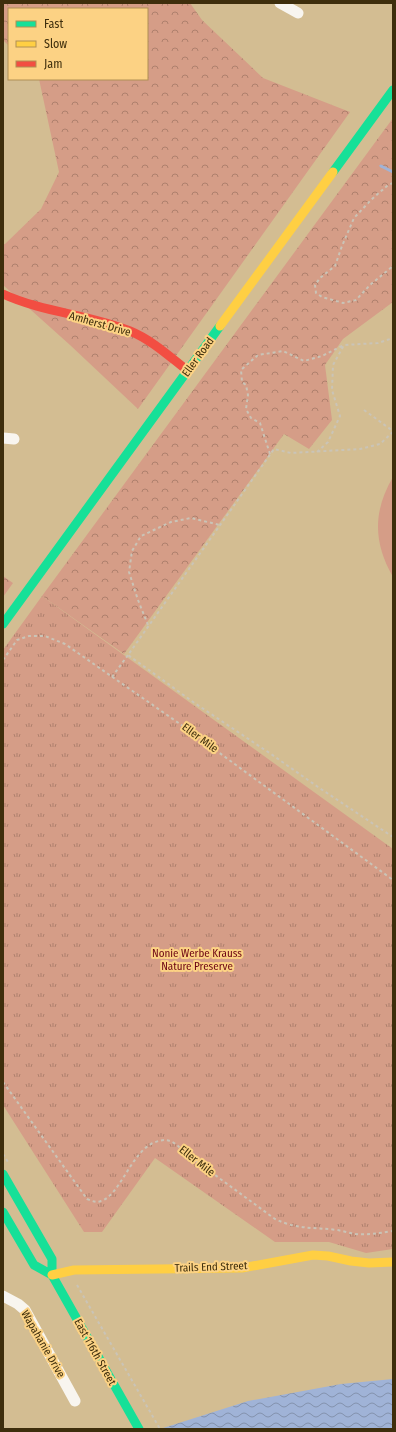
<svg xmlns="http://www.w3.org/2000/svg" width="396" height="1432" font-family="'Fira Sans Condensed',sans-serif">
<defs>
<pattern id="forest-crowns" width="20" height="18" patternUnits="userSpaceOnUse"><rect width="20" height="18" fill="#d59d87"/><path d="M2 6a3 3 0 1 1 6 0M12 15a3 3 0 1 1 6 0" fill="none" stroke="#ae806d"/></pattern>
<pattern id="park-tufts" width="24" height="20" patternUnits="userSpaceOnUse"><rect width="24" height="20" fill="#d59d87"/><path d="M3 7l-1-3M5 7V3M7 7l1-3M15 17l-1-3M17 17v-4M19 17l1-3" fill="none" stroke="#ae806d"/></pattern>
<pattern id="water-waves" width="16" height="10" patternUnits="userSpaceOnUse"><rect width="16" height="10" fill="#a0b3d7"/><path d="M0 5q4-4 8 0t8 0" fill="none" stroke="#8492ad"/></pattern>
</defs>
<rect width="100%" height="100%" fill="#d3bd92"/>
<!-- grass -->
<path fill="#d59d87" d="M393,477v100c-20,-35 -20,-66 0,-100z"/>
<!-- forest -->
<path fill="url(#forest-crowns)" d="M3,3h187l12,17 61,58 87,34 -212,297 -68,-64 -67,-60v-41h2l36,-35 18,-37 -20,-93h108v-70h-138v37l-6,-6z
M393,118v184l-50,37 -18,26 7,55 -23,29 -25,-15 -160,220 -82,-58z
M3,576l10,7 -10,14z"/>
<!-- park -->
<path fill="url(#park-tufts)" d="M42,596l351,253v400l-27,4 -37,-11h-54l-120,-84 -53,74h-18l-81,-127v-455z"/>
<!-- water -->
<path fill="url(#water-waves)" d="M393,1379v50h-233l88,-28 93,-17z"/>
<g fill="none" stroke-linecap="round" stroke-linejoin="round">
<!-- stream -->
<path stroke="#a0b3d7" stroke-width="3" d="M381,166l12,6"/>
<!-- path -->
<path stroke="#cac4b7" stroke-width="2" stroke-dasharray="3 3" stroke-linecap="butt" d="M393,183l-5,2 -17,15 -17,18 -12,28 -7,20 -15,12 -5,7 1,8 6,4 21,6 13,-3 14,-15 23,-19
M364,410l29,21
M393,432l-13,12 -20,5 -69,4 -17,-4 -146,206 68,49 75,50 47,33 75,50
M317,452l11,-10 12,-26 -8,-26 1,-25 11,-20 34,-2 15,-5
M270,454l-10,-31 -9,-5 -5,-9 2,-14 -2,-10 -4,-3 -1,-12 17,-15 25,-4 21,10 18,-5 22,-11
M148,625l-10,-25 -9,-28 3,-21 9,-15 30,-14 20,-4 29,7
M3,660l14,-20 12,-4h16l20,8 115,80 213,156
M112,677l16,-22
M3,1082l84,117c5,2 9,4 14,2 18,-5 29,-45 50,-57 16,-8 23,-3 34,9l90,66c23,11 39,8 62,11 6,1 12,3 18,4 13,1 25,-1 38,-3
M3,1154l5,8
M77,1285l83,144"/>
<!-- street -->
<path stroke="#f8f5ef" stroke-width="11" d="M280,3l18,10
M3,438l11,1
M3,1296l15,8 7,6 50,91"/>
<!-- fast -->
<path stroke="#16e098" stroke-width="9" d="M333,172l60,-82
M3,624l217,-298
M3,1174l49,85v16
M3,1212l31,53 18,10 87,154"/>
<!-- slow -->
<path stroke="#ffcf43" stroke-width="9" d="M220,326l113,-154
M52,1275l22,-5 168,-2 71,-13 15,1 23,5 18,2 24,-1"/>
<!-- jam -->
<path stroke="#f24e42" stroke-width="9" d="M3,294c41,19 86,20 127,37 22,9 40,26 58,40"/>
</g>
<g text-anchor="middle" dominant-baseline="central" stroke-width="4" stroke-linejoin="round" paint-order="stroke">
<!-- street labels -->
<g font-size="11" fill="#3e2e0c" stroke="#fcd284">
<text transform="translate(100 324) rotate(16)">Amherst Drive</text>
<text transform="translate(198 357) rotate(-54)">Eller Road</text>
<text transform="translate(200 738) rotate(36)">Eller Mile</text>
<text transform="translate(197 1161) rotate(38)">Eller Mile</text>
<text transform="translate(211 1267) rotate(-2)">Trails End Street</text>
<text transform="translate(43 1344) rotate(60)">Wapahanie Drive</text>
<text transform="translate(95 1352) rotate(61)">East 116th Street</text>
</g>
<!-- park labels -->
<g font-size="11" fill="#6c0413" stroke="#fcd284">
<text x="197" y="953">Nonie Werbe Krauss<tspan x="197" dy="13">Nature Preserve</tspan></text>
</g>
</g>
<!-- border -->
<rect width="396" height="1432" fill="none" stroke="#3e2e0c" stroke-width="8"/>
<!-- legend -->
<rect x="8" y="8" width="140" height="72" fill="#fcd284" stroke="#b09054"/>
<rect x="16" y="21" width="20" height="6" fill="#16e098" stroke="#b09054"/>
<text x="44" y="28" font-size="12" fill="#3e2e0c">Fast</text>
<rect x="16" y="41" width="20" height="6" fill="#ffcf43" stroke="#b09054"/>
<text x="44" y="48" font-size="12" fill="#3e2e0c">Slow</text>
<rect x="16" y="61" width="20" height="6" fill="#f24e42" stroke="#b09054"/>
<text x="44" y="68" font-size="12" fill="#3e2e0c">Jam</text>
</svg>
